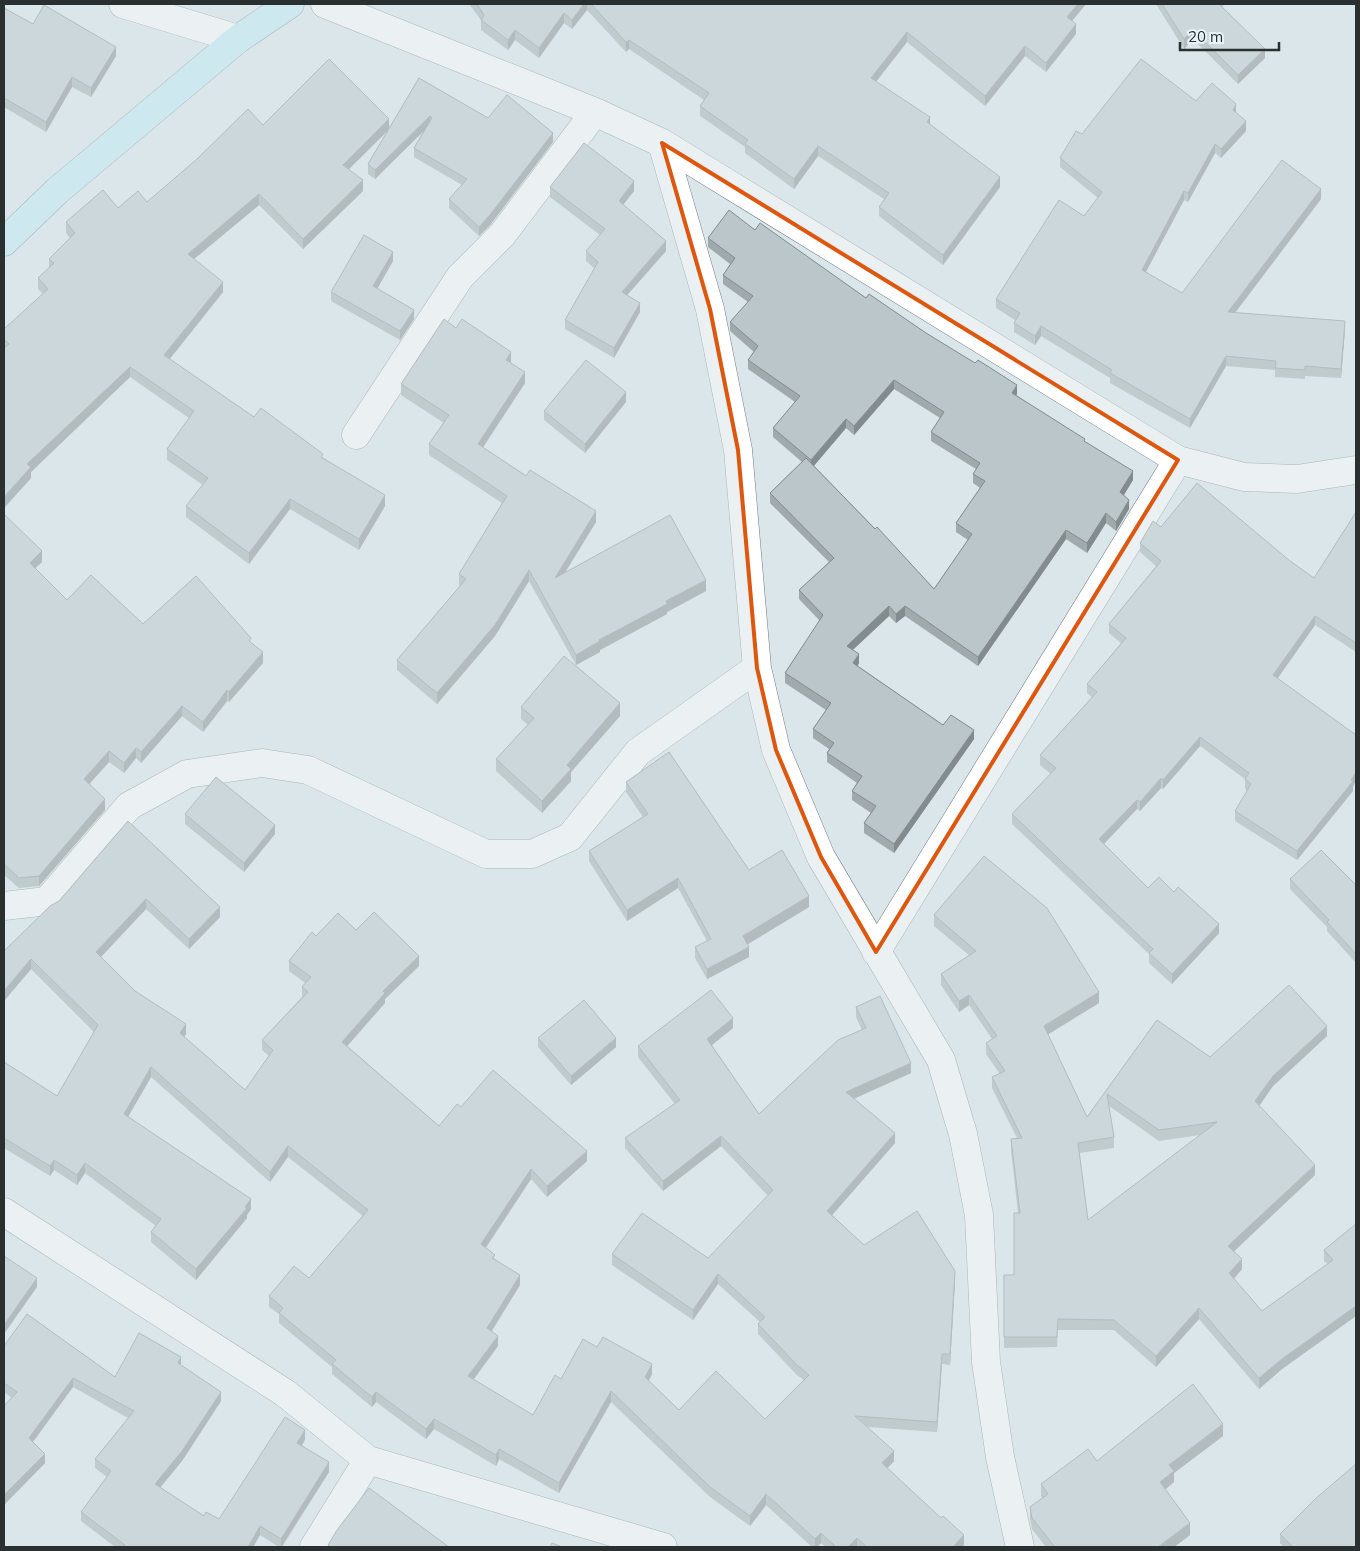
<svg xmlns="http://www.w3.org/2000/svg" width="1360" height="1551" font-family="Mulish,sans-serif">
<rect width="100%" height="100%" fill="#dae6e9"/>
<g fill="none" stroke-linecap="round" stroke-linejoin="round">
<defs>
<path id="street" d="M123,4l115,35
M325,4l270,108 67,31 516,317 66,17 53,2 59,-9
M662,143l48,166 28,141 19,218 19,82 45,107 120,203 22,74 16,81 7,147 14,95 20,90
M356,435l104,-158 42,-42 93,-123
M4,906l43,-5 82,-95 58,-32 75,-11 46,7 178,84h46l38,-17 68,-85 119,-84
M876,952l302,-492
M4,1212l281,181 83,67 295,87
M314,1547l54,-87"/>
<path id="secondary" d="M4,242l53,-51 181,-152 52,-35"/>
</defs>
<!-- street casing -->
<use href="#street" stroke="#727c80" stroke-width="29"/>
<!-- secondary casing -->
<use href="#secondary" stroke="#727c80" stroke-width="29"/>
<!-- street -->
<use href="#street" stroke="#fff" stroke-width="28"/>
<!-- secondary -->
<use href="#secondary" stroke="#bcecf6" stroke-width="28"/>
</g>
<!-- wall -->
<path fill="#a0aaad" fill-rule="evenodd" d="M469,4h617l-14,17 4,13 -30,38 -21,-16 -40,50 -78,-64 -31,40 54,43 70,62 -57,78 -64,-49v-9l5,-8 -66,-43 -24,33 -49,-36v-6l-45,-31v-10l4,-6 -75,-51 -3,3 -39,-42 -15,19 -8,-6 -25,35 -24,-18 -7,10 -27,-20v-10z
M1156,4h69l-3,3 43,51 -27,26 -45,-45 -9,10z
M4,8l29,16 83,32 -25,41 -19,-10 -26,45 -42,-25z
M419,78l69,40 65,24 -63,83 -11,11 -30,-28v-9l13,-14 -48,-28v-9l10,-18 -49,49 -7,-5v-10l20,-33 -39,38 14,22 -60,58 -44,-44 -65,54 29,33 -53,67 84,58 69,41 62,48 -26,44 -69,-41 -41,55 -63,-47v-11l17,-21 -36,-25v-11l22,-31 -59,-41 -99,95v6l-27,30v-179l39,-35 -5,-5v-11l11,-10v-9l21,-21 -4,-5v-11l52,-14 29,-6 116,-77 126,3z
M1196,101l40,12 10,18 -25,27 -6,-5 -27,49 -4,-2 -38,72 36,21 139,-94 -86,114 110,17 -4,48 -36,-2v3l-30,-2v-7l-49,-4 -36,62 -80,-45v-5l-69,-42 -6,9 -21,-13v-9l1,-3 -19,-12v-9l88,-83 14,-18 -38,-31v-9l22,-24z
M550,187l84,4 -11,14 43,46 -39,44 13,17 -26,46 -49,-29v-9l30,-51 -9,-8v-10l14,-16 -50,-38z
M755,230l111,68 60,35 91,61 -1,1 69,47 48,38 -9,15 5,14 -13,22 -10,-8 -19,30 -21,-14 -88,127 -73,-50 -9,7 -7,-7 -36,34 6,13 -1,3 85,59 31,14 -80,114 -30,-20v-10l7,-10 -19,-13v-9l5,-8 -30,-21v-9l2,-4 -16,-11v-9l13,-19 -41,-27v-10l35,-52 -21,-22v-9l30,-28 -59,-59v-10l32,-31 -29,-25v-9l22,-26 -47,-33v-9l6,-8 -24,-21v-9l18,-20 -25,-18v-9l7,-11 -22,-17v-9zM894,389l46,29 -9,14v9l45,28 -3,5v9l7,5 -24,35v9l12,8 -34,49 -120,-123 32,-38 8,7z
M393,261l-16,28 37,30 -14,21 -69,-39v-9z
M511,363l14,20 -42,64 113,75 -31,50 141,19 -39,21v2l-67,36v2l-24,13 -47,-84 -34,55 -58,68 -40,-34v-10l63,-74 -1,-1v-11l43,-71 -73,-48v-11l15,-21 -43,-28v-11z
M626,402l-41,51 -41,-33v-9z
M1356,512v140l-41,-27 -38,54 79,56v46l-3,5v5l-56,69 -62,-39v-10l13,-20 -3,-2v-10l-45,-33 -37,43 -2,-1 -21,23 -3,-2 -33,35 44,44 26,4 45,41 -47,51 -23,-21v-9l-137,-130v-10l39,-40 -11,-9v-10l52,-58 -5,-4v-9l34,-41 -12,-10v-9l47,-58 -16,-14v-9l21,-16 129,34 24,17z
M4,514l38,48 -7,6 32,32 76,24 108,19 12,20 -34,39 -2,-1 -24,31 -21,-16 -41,47 -5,-5 -12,15 -15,-11 -20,22 16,26 -66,76 -20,2 -15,-13z
M521,707l99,9 -49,56v9l-29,32 -46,-42v-12l32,-34 -7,-6z
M626,782l123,88 60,37 -61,37 1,13 -42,22 -12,-21v-11l12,-6 -29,-53 -51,33 -38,-60v-10l54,-34 -17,-25z
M185,814l90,20 -31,38 -59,-48z
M128,821l92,96 -31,32 -43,-40 -45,48 34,34 51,43 -2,3 61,53 24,-34 -7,-6v-10l40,-43v-10l3,-4 -16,-12v-10l27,-25 40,-6 63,36 -34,33v4l-38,43 92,80 22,-19 126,54 -40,36 -16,-18 -45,69 9,11 25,26 -28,46 6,15 -25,34 60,35 28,-36 36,-32 55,27 -3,7 30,29 86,9 39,-39 -7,-5 -39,-41v-10l2,-2 -42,-38 -25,36 -81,-55v-11l96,4 60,-62 -47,-50 -58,45 -38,-43v-10l50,-34 -37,-47v-11l95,-18 -21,17 47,69 103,-84 -6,-13v-10l55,66 -57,26 41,44 -63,72 32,30 91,36 -5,84 -8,-1 -5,68 -70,-5 27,34 -7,7 77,77 -2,2h-136l-5,-4 -4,4h-5l-46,-42 -16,21 -40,-29 -99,-95 -52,91 -60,-34 -3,7 -62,-37 -8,10 -50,-37 -4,5 -40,-33v-7l-53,-44v-9l-10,-7v-11l40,-18 54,-62 -75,-59 -18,25 -119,-105 -23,39 123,93 -4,6v3l-51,62 -45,-38v-10l5,-6 -71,-53 -8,12 -23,-15 -4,6 -46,-28v-86l53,34 37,-64 -63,-63 -27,32v-50l55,-50z
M1290,879l66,6v78l-29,-32v-4l-37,-38z
M934,915l165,88 -51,31 39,83 70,-97 53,37 117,-21 -54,50 -14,20 56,69 -81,76 8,18 -8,10 28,32 66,-47 -4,-3v-11l32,-26v92l-74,53 -23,20 -60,-70 -43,48 -42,-37h-56l-1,17 -53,1v-73h10l4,-62 -7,-63v-11l6,-1 -25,-50v-11l8,-3 -14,-20v-11l6,-4 -23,-34 -10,7 -18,-27v-11l28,-19 -35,-29zM1109,1106l50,35 41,-6 -112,85 -9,-67 35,-5v-11z
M538,1038l78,9 -45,38 -33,-38z
M4,1346l111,31 66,-11 40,35 -39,60 -22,26 44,29 15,3 86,-79 -3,5 27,27 -47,75h-3l-19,-12 -7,12h-138l-34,-26v-9l26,-35 -12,-9v-9l33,-41 -55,-31 -40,55 12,21 -41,42 8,-107 -8,-6z
M1223,1436l-49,37v9l-9,7 25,46 -16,12h-128l-14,-18 -2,-10v-12l12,-9 -1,-2v-12l56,-23z
M1280,1534l76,13h-72l-4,-4z"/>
<!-- shaded-wall -->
<path fill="#828b8d" d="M584,4h3v6l-15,19v-9z
M1078,4h8l-19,23v-10z
M564,13v10l-25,35v-10z
M1076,24v10l-30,38v-9z
M515,30v10l-7,10v-10z
M1193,30v9l-9,10v-10z
M907,32v10l-36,46v-10z
M629,40v9l-3,3v-10z
M1025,46v10l-40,50v-10z
M116,47v9l-25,41v-9z
M1265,49v9l-27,26v-9z
M72,77v10l-26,45v-10z
M1236,104v9l-3,-3z
M430,116v9l-55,54v-9z
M930,117v10l-3,-5z
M389,119v10l-46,46v-10z
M1246,121v10l-25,27v-9z
M553,133v9l-63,83 -11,11v-9z
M1215,144v9l-27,49v-9z
M818,146v10l-24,33v-10z
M1000,177v10l-57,78v-10z
M363,180v11l-60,58v-10z
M634,181v10l-15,19v-9z
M1321,189v10l-93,123v-10z
M1184,191v9l-42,79v-9z
M259,194v11l-71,59v-10z
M666,241v10l-44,50v-9z
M393,252v9l-20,35v-10z
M223,282v10l-59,74v-11z
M640,303v9l-26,46v-10z
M414,310v9l-14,21v-9z
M1345,321v9l-4,48v-9z
M1041,326v10l-6,9v-9z
M511,352v11l-5,-3z
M1226,356v10l-36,62v-9z
M130,367v10l-99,95v6l-27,30v-11l23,-33z
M525,372v11l-47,72v-11z
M894,380v9l-40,46v-9z
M1017,385v9l-5,8v-9z
M626,392v10l-41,51v-9z
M846,419v9l-35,41v-9z
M1133,471v9l-13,21v-9z
M385,495v11l-26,44v-11z
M290,499v10l-41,55v-11z
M1129,500v9l-13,22v-9z
M596,511v11l-41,67v-11z
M1106,513v10l-19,30v-10z
M1066,530v9l-88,127v-9z
M42,551v11l-12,11v-10z
M529,570v11l-34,55 -58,68v-11z
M706,580v11l-39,21v2l-67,36v2l-24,13v-10l23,-15 67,-39z
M889,606v10l-42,39v-9z
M905,606v10l-9,7v-9z
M1315,616v9l-42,60v-10z
M263,652v11l-34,39v-10z
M859,654v9l-6,9v-9z
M227,690v11l-24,31v-10z
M620,703v13l-49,56v9l-29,32v-12l25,-36z
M182,706v10l-41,47v-11z
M974,730v9l-80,114v-9z
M1200,737v9l-37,43v-9z
M136,748v10l-12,15v-10z
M109,751v11l-25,28v-11z
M1356,772v9l-3,5v5l-56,69v-9z
M1161,778v10l-21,23v-9z
M105,799v11l-66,76v-10z
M1137,800v9l-38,40v-10z
M275,825v9l-31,38v-9z
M678,878v10l-51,33v-11z
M809,896v11l-66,40v-11z
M146,899v10l-50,53v-10z
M220,907v10l-31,32v-10z
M1219,924v9l-47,51v-10z
M749,947v10l-42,22v-10z
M419,956v10l-34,33v4l-43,49v-10l41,-51z
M31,959v10l-27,32v-10z
M1099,992v11l-55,34v-11z
M969,995v10l-10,7v-11z
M733,1018v10l-26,21v-10z
M186,1024v10l-6,9v-10z
M1327,1026v10l-54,50 -18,26v-11l18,-25z
M616,1038v9l-45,38v-9z
M911,1063v10l-65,29v-10z
M151,1067v10l-27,47v-10z
M895,1133v10l-68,78v-10z
M721,1136v10l-58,45v-10z
M288,1146v11l-18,25v-10z
M587,1151v10l-40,36v-11z
M54,1160v10l-4,6v-10z
M85,1163v10l-8,12v-10z
M1315,1165v10l-87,82v-11z
M531,1169v10l-50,75v-10z
M251,1199v10l-4,6v3l-51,62v-11z
M1242,1259v10l-13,15v-11z
M955,1271v10l-5,84v-11z
M718,1274v10l-25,36v-10z
M520,1275v10l-33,53v-10z
M37,1278v9l-33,47v-9z
M1356,1306v10l-74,53 -23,20v-11l23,-19z
M1199,1308v11l-43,48v-11z
M498,1336v10l-30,41v-11z
M942,1354v10l-5,68v-10z
M181,1357v9l-3,-3z
M652,1364v10l-7,13v-10z
M73,1378v9l-44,60v-9z
M611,1391v11l-52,91v-10z
M221,1392v9l-39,60 -27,33v-10z
M376,1392v10l-4,5v-10z
M434,1419v10l-8,10v-10z
M1223,1424v12l-49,37v9l-14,12v-12l9,-17z
M305,1430v10l-8,12v-9z
M499,1449v10l-3,7v-11z
M894,1451v10l-12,13v-11z
M45,1454v9l-41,42v-10z
M329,1462v10l-48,75v-8z
M766,1494v11l-16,21v-10z
M1190,1523v12l-16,12h-16z
M260,1526v9l-7,12h-5z
M821,1533v10l-4,4h-2v-8z
M964,1535v10l-2,2h-9z
M857,1538v9h-9z"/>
<!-- building -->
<path fill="#bac6c9" stroke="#828b8d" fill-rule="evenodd" d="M477,4h107l-12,16 -8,-7 -25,35 -24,-18 -7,10 -27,-20 3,-5z
M591,4h487l-11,13 9,7 -30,39 -21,-17 -40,50 -78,-64 -36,46 59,39 -3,5 73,55 -57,78 -64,-48 10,-14 -71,-47 -24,33 -49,-35 3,-4 -48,-34 9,-13 -80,-53 -3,2z
M1162,4h57l46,45 -27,26 -45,-45 -9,9z
M44,5l72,42 -25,41 -19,-11 -26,45 -42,-24v-90l29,16z
M329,59l60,60 -46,46 20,15 -60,59 -44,-45 -71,60 35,28 -59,73 90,62 7,-9 62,46 -2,3 64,38 -26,44 -69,-40 -41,54 -63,-47 22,-28 -41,-29 27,-38 -64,-44 -103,97 4,3 -27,30v-149l5,-4 -5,-5v-10l44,-40 -10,-11 16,-15 -5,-4 26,-26 -9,-11 37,-32 15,18 20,-17 9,11 50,-43 51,-50 15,16z
M1141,59l55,42 16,-18 24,21 -3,6 13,11 -25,28 -6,-5 -27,49 -4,-2 -42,79 40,23 100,-133 39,29 -93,123 117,9 -4,48 -36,-3v4l-30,-2 1,-7 -50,-5 -36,63 -80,-46 2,-3 -71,-44 -6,10 -21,-13 6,-10 -24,-14 63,-99 25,16 18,-24 -42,-34 16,-27 6,3z
M419,78l69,40 19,-23 46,38 -63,82 -11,12 -30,-28 18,-20 -53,-31 18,-30 -2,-2 -55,54 -7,-6z
M584,143l50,38 -15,20 47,40 -44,51 18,11 -26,45 -49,-28 33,-58 -12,-11 19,-22 -55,-42z
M729,210l26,20 5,-7 106,75 3,-4 57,39 49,30 3,-3 39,25 -5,8 73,46 -1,2 49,30 -13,21 9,8 -13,22 -10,-9 -19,30 -21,-13 -88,127 -73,-51 -9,8 -7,-8 -42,40 12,8 -6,9 90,62 8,-10 23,15 -80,114 -30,-21 12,-17 -24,-15 10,-15 -35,-23 7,-10 -21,-14 18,-26 -46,-30 38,-58 -24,-25 35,-32 -64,-65 36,-35 69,71 2,-2 57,62 38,-55 -16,-11 29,-42 -12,-7 7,-11 -49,-31 13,-20 -50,-32 -40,46 -8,-7 -35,41 -38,-32 27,-32 -52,-36 10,-14 -28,-24 23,-26 -30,-21 12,-17 -27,-20z
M364,235l29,17 -20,34 41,24 -14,21 -69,-39z
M444,319l12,9 6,-9 49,33 -5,8 19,12 -47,72 48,32 4,-6 66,41 -41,67 115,-63 36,65 -40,21 1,3 -68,36 1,1 -24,14 -47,-85 -34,55 -58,68 -40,-33 69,-81 -7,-5 48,-78 -78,-52 20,-29 -48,-31z
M586,360l40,32 -41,52 -41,-33z
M1197,483l93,78 24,17 42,-66v131l-41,-27 -42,59 83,60v37l-5,8 2,1 -56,70 -62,-40 16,-27 -6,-5 4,-6 -49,-36 -37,43 -2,-2 -21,24 -3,-2 -38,39 49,49 11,-11 15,15 4,-5 41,37 -47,50 -23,-21 4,-4 -141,-135 44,-46 -16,-13 57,-63 -10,-8 39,-46 -17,-14 52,-63 -21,-18 13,-22 8,6z
M4,514l38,37 -12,12 37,37 24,-25 52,49 53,-48 55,62 -2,3 14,11 -34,40 -2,-2 -24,32 -21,-16 -41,46 -5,-4 -12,15 -15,-12 -25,28 21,20 -66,77 -20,2 -15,-14z
M564,656l56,47 -53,62 4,4 -29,32 -46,-42 38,-41 -13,-11z
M669,752l80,118 33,-20 27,46 -66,40 6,11 -42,22 -12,-22 16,-8 -33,-61 -51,32 -38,-59 59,-37 -22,-32z
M216,777l59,48 -31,38 -59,-49z
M128,821l92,86 -31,32 -43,-40 -50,53 39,39 51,33 -6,9 65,57 28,-40 -11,-10 46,-48 -6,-5 9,-10 -22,-16 23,-29 4,4 22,-23 18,17 18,-18 45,44 -36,35 2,2 -43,49 97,84 18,-22 4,3 32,-37 94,81 -40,35 -16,-17 -50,75 14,11 -3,3 28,17 -33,53 11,8 -30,40 65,39 22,-40 6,4 22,-40 14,8 6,-10 49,27 -7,13 34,33 37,-39 49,48 44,-44 -12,-10 -39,-41 7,-7 -47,-43 -25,36 -81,-56 30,-41 66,45 65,-68 -52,-54 -58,45 -38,-43 55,-38 -42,-54 73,-56 22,28 -26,21 52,75 79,-74 28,-12 -10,-21 24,-11 31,67 -65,29 49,41 -68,78 37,34 53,-34 38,60 -5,83h-8l-5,68 -82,-6 39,35 -12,12 59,55 2,-2 21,19 -11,12h-86l-10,-9 -9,9h-12l-15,-14 -6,6 -49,-45 -16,22 -40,-29 -99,-96 -52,92 -60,-34 -3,6 -62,-36 -8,10 -50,-37 -4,5 -40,-33 4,-4 -57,-47 4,-5 -14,-12 25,-30 15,12 59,-68 -80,-64 -18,26 -119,-105 -27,47 127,85 -6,8 2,1 -51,61 -45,-37 10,-13 -76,-56 -8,12 -23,-15 -4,6 -46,-28v-76l53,34 41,-71 -67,-66 -27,32v-40l46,-45 9,-5z
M1321,850l35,35v69l-29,-32 2,-2 -39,-41z
M984,856l63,52 52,84 -55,34 43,91 70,-97 53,37 79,-72 38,41 -54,50 -18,25 60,64 -87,81 14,13 -13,14 33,38 71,-51 -9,-10 32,-26v82l-74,53 -23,19 -60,-70 -43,48 -42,-36 -56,-1 -1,18h-53v-62h10v-62h6l-9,-74 11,-1 -30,-61 13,-6 -19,-28 11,-7 -28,-41 -10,6 -18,-27 35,-23 -42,-36zM1107,1094l52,36 58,-8 -129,98 -10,-77 36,-6z
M584,1000l32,38 -45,38 -33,-38z
M4,1256l33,22 -33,47z
M27,1314l88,63 24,-44 42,24 -3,6 43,29 -39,59 -27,33 49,32 2,-4 13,7 66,-102 20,13 -8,13 32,19 -48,77 -21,-13 -12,21h-126l3,-2 -44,-33 30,-41 -16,-12 39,-48 -61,-33 -44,60 16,16 -41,41v-89l13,-14 -13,-9v-37z
M1193,1384l30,40 -54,41 5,6 -14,11 30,41 -32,24h-103l-23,-29 -2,-11 18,-13 -7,-10 47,-35 9,12z
M1356,1464v83h-63l-13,-13 35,-35z
M369,1488l80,59h-118l-3,-2 9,-15z
M552,1543l10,4h-12z"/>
<!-- marked area -->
<path d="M0 0H1360V1551H0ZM662,143l516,317 -302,492 -55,-95 -45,-107 -19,-82 -19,-218 -28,-141z" fill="#dae6e9" fill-opacity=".55" fill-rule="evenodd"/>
<path fill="none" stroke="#de570e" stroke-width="4" stroke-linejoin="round" d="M662,143l516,317 -302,492 -55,-95 -45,-107 -19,-82 -19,-218 -28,-141z"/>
<!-- border -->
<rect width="1360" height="1551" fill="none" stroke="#2a2f30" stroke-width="10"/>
<!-- scale -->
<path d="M1180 42v8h99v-8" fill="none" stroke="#2a2f30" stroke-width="2.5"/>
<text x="1188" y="42" font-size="15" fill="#2a2f30" stroke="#e7f3f7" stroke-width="4" paint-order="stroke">20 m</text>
</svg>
